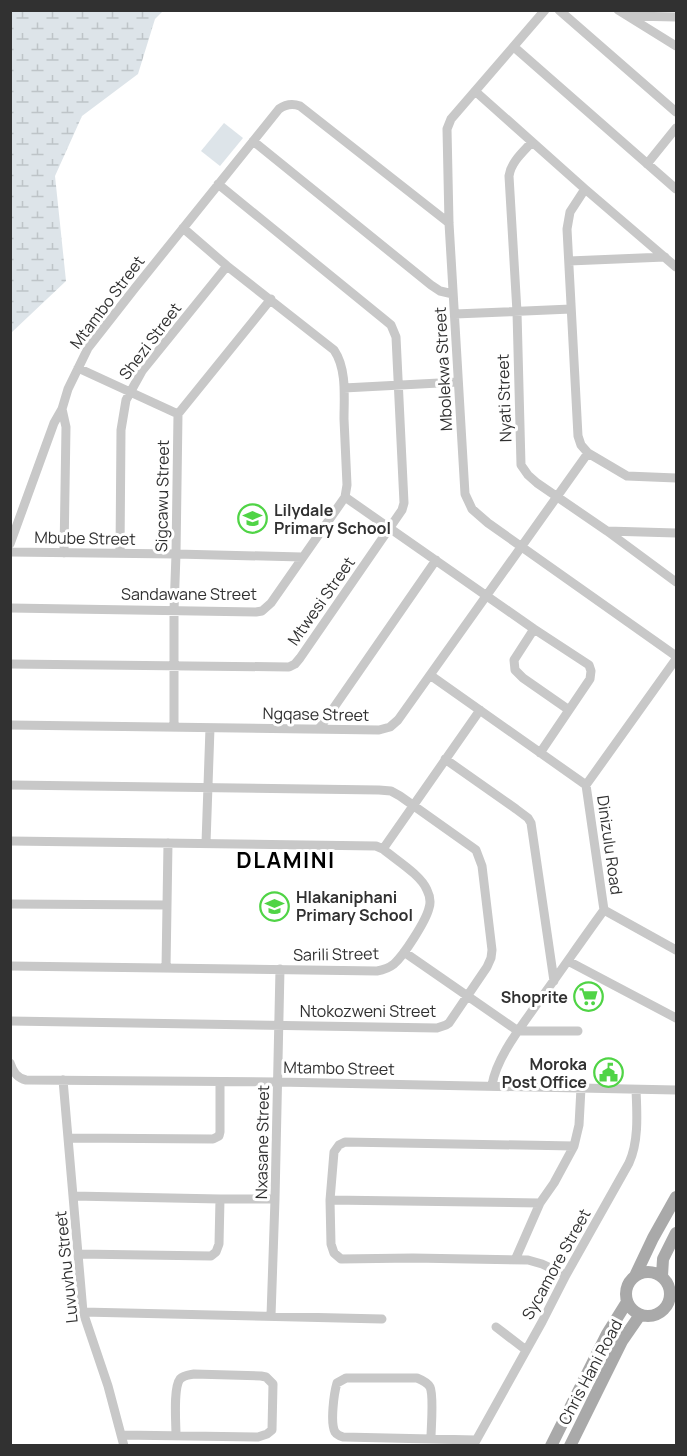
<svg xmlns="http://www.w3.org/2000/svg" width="687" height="1456" font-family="Manrope,sans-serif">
<defs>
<pattern id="wetland-marsh" width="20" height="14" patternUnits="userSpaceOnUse" patternTransform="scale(1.5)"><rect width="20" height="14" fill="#dde4e9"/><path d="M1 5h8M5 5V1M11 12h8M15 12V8" fill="none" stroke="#bec4c8"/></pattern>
</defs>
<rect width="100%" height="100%" fill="#fff"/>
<!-- wetland -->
<path fill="url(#wetland-marsh)" d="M11,10l152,1 -8,8 -17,55 -56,42 -27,60 11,105 -55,52z"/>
<!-- park -->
<path fill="#dde4e9" d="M224,123l19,15 -23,28 -19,-15z"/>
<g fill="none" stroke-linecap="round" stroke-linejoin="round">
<!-- minor -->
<path stroke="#c8c8c8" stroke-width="9" d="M545,10l-94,109 -4,10 2,94 16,271 7,15 16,14 188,133
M559,10l117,102
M618,10l58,36
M630,16l46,1
M514,47l162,142
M475,91l110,98 91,78
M253,141l178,144 9,6 13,3
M532,142c-9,10 -21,20 -23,34l8,136 4,153 7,10 9,8 70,48 69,51
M647,164l29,-36
M585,189l-15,23 -3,17 11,207 3,9 7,8 39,23 49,2
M569,261l96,-4
M455,314l116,-5
M78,368l100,46
M344,388l114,-6
M62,409l4,18 -2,126
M345,497l189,132 55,36 2,6 -1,8 -50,74
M607,531l69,2
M10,544l44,-121 8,-14 6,-20 20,-41 47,-60 144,-179c7,-5 13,-6 21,-3l149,117
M10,552l166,2 126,3
M120,553l1,-123 5,-30 16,-29 85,-105
M10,608l246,4 6,-1 9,-8 74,-106 2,-12c-1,-22 -2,-44 -3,-66 0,-22 3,-50 -10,-69l-107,-84 -44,-38
M534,629l-20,31 1,10 8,8 46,32
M10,664l279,3 6,-3 5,-6 102,-148 2,-7 -8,-166 -5,-12 -6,-5 -167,-136
M430,675l156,110 18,125 72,40
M10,725l369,5 11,-3 8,-7 190,-267
M174,727v-117l2,-56 2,-140 93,-115
M319,729l117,-169
M445,759l71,50 12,9 3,5 23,158
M10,785l369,5 12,1 9,5 76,54 6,16 10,84 -1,8 -4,9 -38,56 -3,2 -9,3 -427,-7
M586,785l90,-126
M10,841l366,5 7,3c13,11 38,26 44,41 3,6 4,12 2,18 -3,13 -25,47 -35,56 -5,4 -11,6 -17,7l-367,-5
M206,843l4,-115
M383,849l97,-139
M10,904l156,1
M404,952l114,79h60
M568,961l108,57
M166,968l2,-125
M10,1063c3,9 7,15 16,17l252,2 398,8
M63,1080l20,232 25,74 16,60
M492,1085c5,-29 30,-59 47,-84 22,-30 43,-61 65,-91
M69,1138l144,1 6,-3 1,-4v-50
M73,1196l147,3h55
M330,1200l210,3
M78,1254l133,2 5,-4 3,-8 1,-45
M515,1260l25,-57 14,-20 20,-37 5,-21 2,-37
M566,1275l-24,-11 -14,-4 -115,-2 -72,1 -7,-6 -3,-9 -1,-44 4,-48 5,-7 6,-3 229,4
M83,1312l299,7
M271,1316l4,-117 5,-230
M496,1327l30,23
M121,1435l137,2 9,-3 5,-4 1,-46 -7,-7 -5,-1 -67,-2c-5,1 -10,1 -14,5 -7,9 -4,44 -4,56
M431,1438c0,-10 3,-43 -1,-51 -3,-5 -8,-7 -13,-9h-71l-9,5c-3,10 -7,40 -2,49 2,3 5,4 8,5l133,3
M473,1446l69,-124 24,-47 63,-112c10,-22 8,-50 7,-73"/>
<!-- major -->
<path stroke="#a9a9a9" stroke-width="12" d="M626 1294a22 22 0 1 1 44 0a22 22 0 1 1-44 0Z
M635,1276l18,-38 23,-41
M662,1276l1,-17 13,-26
M551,1446l56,-112 20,-32
M570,1446l52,-105 18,-26"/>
</g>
<!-- icons -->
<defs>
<symbol id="school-ring" viewBox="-11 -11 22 22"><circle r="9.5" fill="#fff" stroke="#50d446" stroke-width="1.5"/><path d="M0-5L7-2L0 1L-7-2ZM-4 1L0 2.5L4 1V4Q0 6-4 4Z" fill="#50d446"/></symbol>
<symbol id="supermarket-ring" viewBox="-11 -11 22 22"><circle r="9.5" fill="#fff" stroke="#50d446" stroke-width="1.5"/><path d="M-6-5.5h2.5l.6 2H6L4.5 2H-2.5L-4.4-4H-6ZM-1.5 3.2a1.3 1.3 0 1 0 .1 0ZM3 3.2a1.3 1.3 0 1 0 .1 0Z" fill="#50d446"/></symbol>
<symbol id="civic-ring" viewBox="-11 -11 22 22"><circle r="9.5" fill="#fff" stroke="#50d446" stroke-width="1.5"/><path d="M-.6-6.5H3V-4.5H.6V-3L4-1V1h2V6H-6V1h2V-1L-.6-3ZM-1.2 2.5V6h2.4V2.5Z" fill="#50d446"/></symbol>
</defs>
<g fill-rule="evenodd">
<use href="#school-ring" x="236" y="502" width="33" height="33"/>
<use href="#school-ring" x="258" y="890" width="33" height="33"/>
<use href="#supermarket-ring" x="572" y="980" width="33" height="33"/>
<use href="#civic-ring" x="592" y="1056" width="33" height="33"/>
</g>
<g text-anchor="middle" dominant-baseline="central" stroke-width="6" stroke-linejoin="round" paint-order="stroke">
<!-- street labels -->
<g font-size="16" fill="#313131" stroke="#fff">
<text transform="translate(107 302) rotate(-53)">Mtambo Street</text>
<text transform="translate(150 341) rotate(-53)">Shezi Street</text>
<text transform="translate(443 369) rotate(-93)">Mbolekwa Street</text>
<text transform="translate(504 398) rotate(-92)">Nyati Street</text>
<text transform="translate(162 496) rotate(-89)">Sigcawu Street</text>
<text transform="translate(85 538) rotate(1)">Mbube Street</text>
<text x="189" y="594">Sandawane Street</text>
<text transform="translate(321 601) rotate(-55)">Mtwesi Street</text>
<text transform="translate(316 714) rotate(1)">Ngqase Street</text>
<text transform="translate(610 845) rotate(82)">Dinizulu Road</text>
<text transform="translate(336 954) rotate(-1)">Sarili Street</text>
<text x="368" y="1011">Ntokozweni Street</text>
<text transform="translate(339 1068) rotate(1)">Mtambo Street</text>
<text transform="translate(262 1142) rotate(-89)">Nxasane Street</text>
<text transform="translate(556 1264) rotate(-61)">Sycamore Street</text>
<text transform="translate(66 1267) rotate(-96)">Luvuvhu Street</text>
<text transform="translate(590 1372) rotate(-62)">Chris Hani Road</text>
</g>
<!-- poi labels -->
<g font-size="16" font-weight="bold" fill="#313131" stroke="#fff" text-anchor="start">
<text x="274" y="510">Lilydale<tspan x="274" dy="18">Primary School</tspan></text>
<text x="296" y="897">Hlakaniphani<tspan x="296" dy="18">Primary School</tspan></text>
<text x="568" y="997" text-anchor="end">Shoprite</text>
<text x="587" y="1064" text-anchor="end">Moroka<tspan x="587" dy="18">Post Office</tspan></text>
</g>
<!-- district labels -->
<g font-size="22" font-weight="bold" letter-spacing="1.5" fill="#000" stroke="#fff">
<text x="286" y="860">DLAMINI</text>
</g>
</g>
<!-- border -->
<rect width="687" height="1456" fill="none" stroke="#313131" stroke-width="24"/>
</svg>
